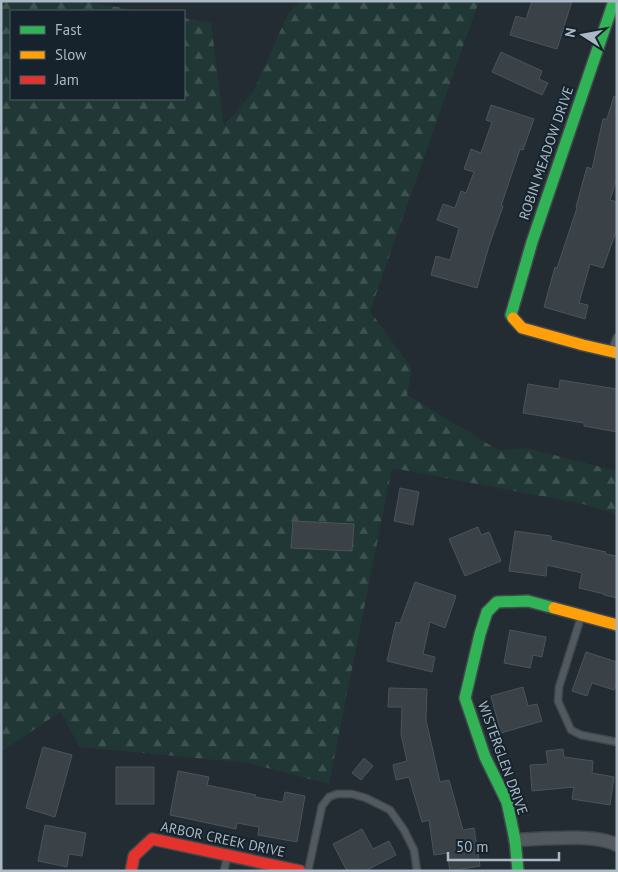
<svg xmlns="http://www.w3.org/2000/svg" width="618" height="872" font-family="'PT Sans',sans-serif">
<defs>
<pattern id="forest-firs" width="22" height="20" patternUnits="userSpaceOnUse" patternTransform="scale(1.25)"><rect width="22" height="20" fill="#203736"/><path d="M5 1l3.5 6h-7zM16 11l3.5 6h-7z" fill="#3e5252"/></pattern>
</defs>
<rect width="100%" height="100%" fill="#232c32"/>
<!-- forest -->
<path fill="url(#forest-firs)" d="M1,1h80l61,10h-131v88h173v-81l27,5 13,102 29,-33 35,-78 12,-13h179l-109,310 42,58 -5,26 91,55 28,-2 91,23v43l-34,-10 -191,-36 -63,316 -81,-21 -168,-16 -20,-35 -59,40z"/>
<!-- building -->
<path fill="#3a4147" stroke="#4a545a" d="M532,1h40l-15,48 -47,-14 6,-19 10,3z
M501,52l41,19 -3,8 9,4 -6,12 -50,-23z
M614,96l3,1v81l-7,22 7,2v27l-14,39 -13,-4 -11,39 9,2 -3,14 -41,-12 11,-40 2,1 20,-60 -1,-1 11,-40 5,2 11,-50h4z
M491,105l43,14 -11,31 -3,-1 -19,57h2l-14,40 -12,42 -46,-13 5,-19 14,4 9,-32 -22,-8 6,-16 12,4 6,-17 5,2 8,-21 -10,-3 7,-20 10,4 11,-31 -6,-2z
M560,380l57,9v43l-33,-6v-3l-61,-10 5,-29 31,5z
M400,488l19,4 -6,33 -19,-4z
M293,521l61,3 -2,27 -61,-3z
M478,527l3,8 8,-3 12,29 -36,15 -16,-37z
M515,531l36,5v4l55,12 -1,2 12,2v42l-13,-3v-1l-25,-6 3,-15 -35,-8 -1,11 -37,-5z
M415,582l41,14 -11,32 -15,-6 -7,32 12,3 -3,15 -45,-11 9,-39 4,1z
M510,630l36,7 -4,20 -9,-2 -3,13 -26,-5z
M586,652l31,10v21l-3,7 -22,-7 -5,13 -15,-5z
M523,687l5,19 9,-2 5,17 -41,12 -10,-37z
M389,688l38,1 -1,31 14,62 9,-2 14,50 11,-2 6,38 -30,5 -3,-18 -13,2 -5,-35 -7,2 -13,-45 -13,3 -3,-15 14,-4 -6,-27 1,-27h-14z
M43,747l29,8 -17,62 -29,-9z
M563,749l1,8 29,4 -1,12 22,4 -4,28 -38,-6 2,-12 -42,4 -2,-26 18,-1 -2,-13z
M364,758l9,8 -12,14 -9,-7z
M116,767h38v37h-38z
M178,771l31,6 -2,8 49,10 -1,2 28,5 2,-10 20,4 -8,46 -39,-7 1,-8 -22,-4 -1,6 -66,-14z
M45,825l41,8 -4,23 -13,-2 -2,13 -29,-6z
M362,829l11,20 16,-8 7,14 -31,16h-18l-14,-27z"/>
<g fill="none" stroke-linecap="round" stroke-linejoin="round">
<defs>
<path id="lane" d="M612,350l5,-13
M581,617l-22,70 -1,14 13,29 10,5 36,7
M224,871l3,-14
M308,871l14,-65 7,-9 8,-3h15l14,4 24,12 14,20 10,20 3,21"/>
<path id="street" d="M515,840c26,-1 80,-7 102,5"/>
<path id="fast" d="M513,318l-2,-3 21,-73 82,-241
M518,871l-3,-31 -8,-38 -22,-45 -20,-59 15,-64 7,-22 10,-10 31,-1 26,7"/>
<path id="slow" d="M513,318l9,10 61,17 34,8
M554,608l63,17"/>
<path id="jam" d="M131,871l3,-15 18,-17 148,32"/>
</defs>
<!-- lane casing -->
<use href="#lane" stroke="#41484c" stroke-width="9"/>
<!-- street casing -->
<use href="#street" stroke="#41484c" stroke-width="15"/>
<!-- fast casing -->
<use href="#fast" stroke="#41484c" stroke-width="14"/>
<!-- slow casing -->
<use href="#slow" stroke="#41484c" stroke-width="14"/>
<!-- jam casing -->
<use href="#jam" stroke="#41484c" stroke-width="14"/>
<!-- lane -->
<use href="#lane" stroke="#525a60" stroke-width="6"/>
<!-- street -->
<use href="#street" stroke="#525a60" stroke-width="12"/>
<!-- fast -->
<use href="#fast" stroke="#30b455" stroke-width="11"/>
<!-- slow -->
<use href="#slow" stroke="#ff9f0a" stroke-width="11"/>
<!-- jam -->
<use href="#jam" stroke="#e5322d" stroke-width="11"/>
</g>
<g text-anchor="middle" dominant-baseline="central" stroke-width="4" stroke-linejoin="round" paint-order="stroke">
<!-- street labels -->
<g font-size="14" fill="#aab9c5" stroke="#17232c">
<text transform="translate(546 153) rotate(-71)">ROBIN MEADOW DRIVE</text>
<text transform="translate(503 758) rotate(70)">WISTERGLEN DRIVE</text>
<text transform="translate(223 839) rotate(12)">ARBOR CREEK DRIVE</text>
</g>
</g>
<!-- border -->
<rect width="618" height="872" fill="none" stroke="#aab9c5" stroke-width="5"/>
<!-- legend -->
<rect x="10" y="10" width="175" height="90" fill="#17232c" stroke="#525f69"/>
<rect x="20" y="26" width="25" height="8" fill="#30b455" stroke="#525f69"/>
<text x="55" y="35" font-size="15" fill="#aab9c5">Fast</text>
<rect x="20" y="51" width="25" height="8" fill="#ff9f0a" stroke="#525f69"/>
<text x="55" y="60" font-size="15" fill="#aab9c5">Slow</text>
<rect x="20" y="76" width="25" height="8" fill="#e5322d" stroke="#525f69"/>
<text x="55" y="85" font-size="15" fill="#aab9c5">Jam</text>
<!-- north arrow -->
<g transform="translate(583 35) rotate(281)" stroke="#17232c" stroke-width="4" paint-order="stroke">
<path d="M0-4L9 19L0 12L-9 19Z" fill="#aab9c5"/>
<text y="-8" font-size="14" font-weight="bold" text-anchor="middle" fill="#aab9c5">N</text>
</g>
<!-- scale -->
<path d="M448 852v8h111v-8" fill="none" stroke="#aab9c5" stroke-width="2.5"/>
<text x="456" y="852" font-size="15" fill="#aab9c5" stroke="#17232c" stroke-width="4" paint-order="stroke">50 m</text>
</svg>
